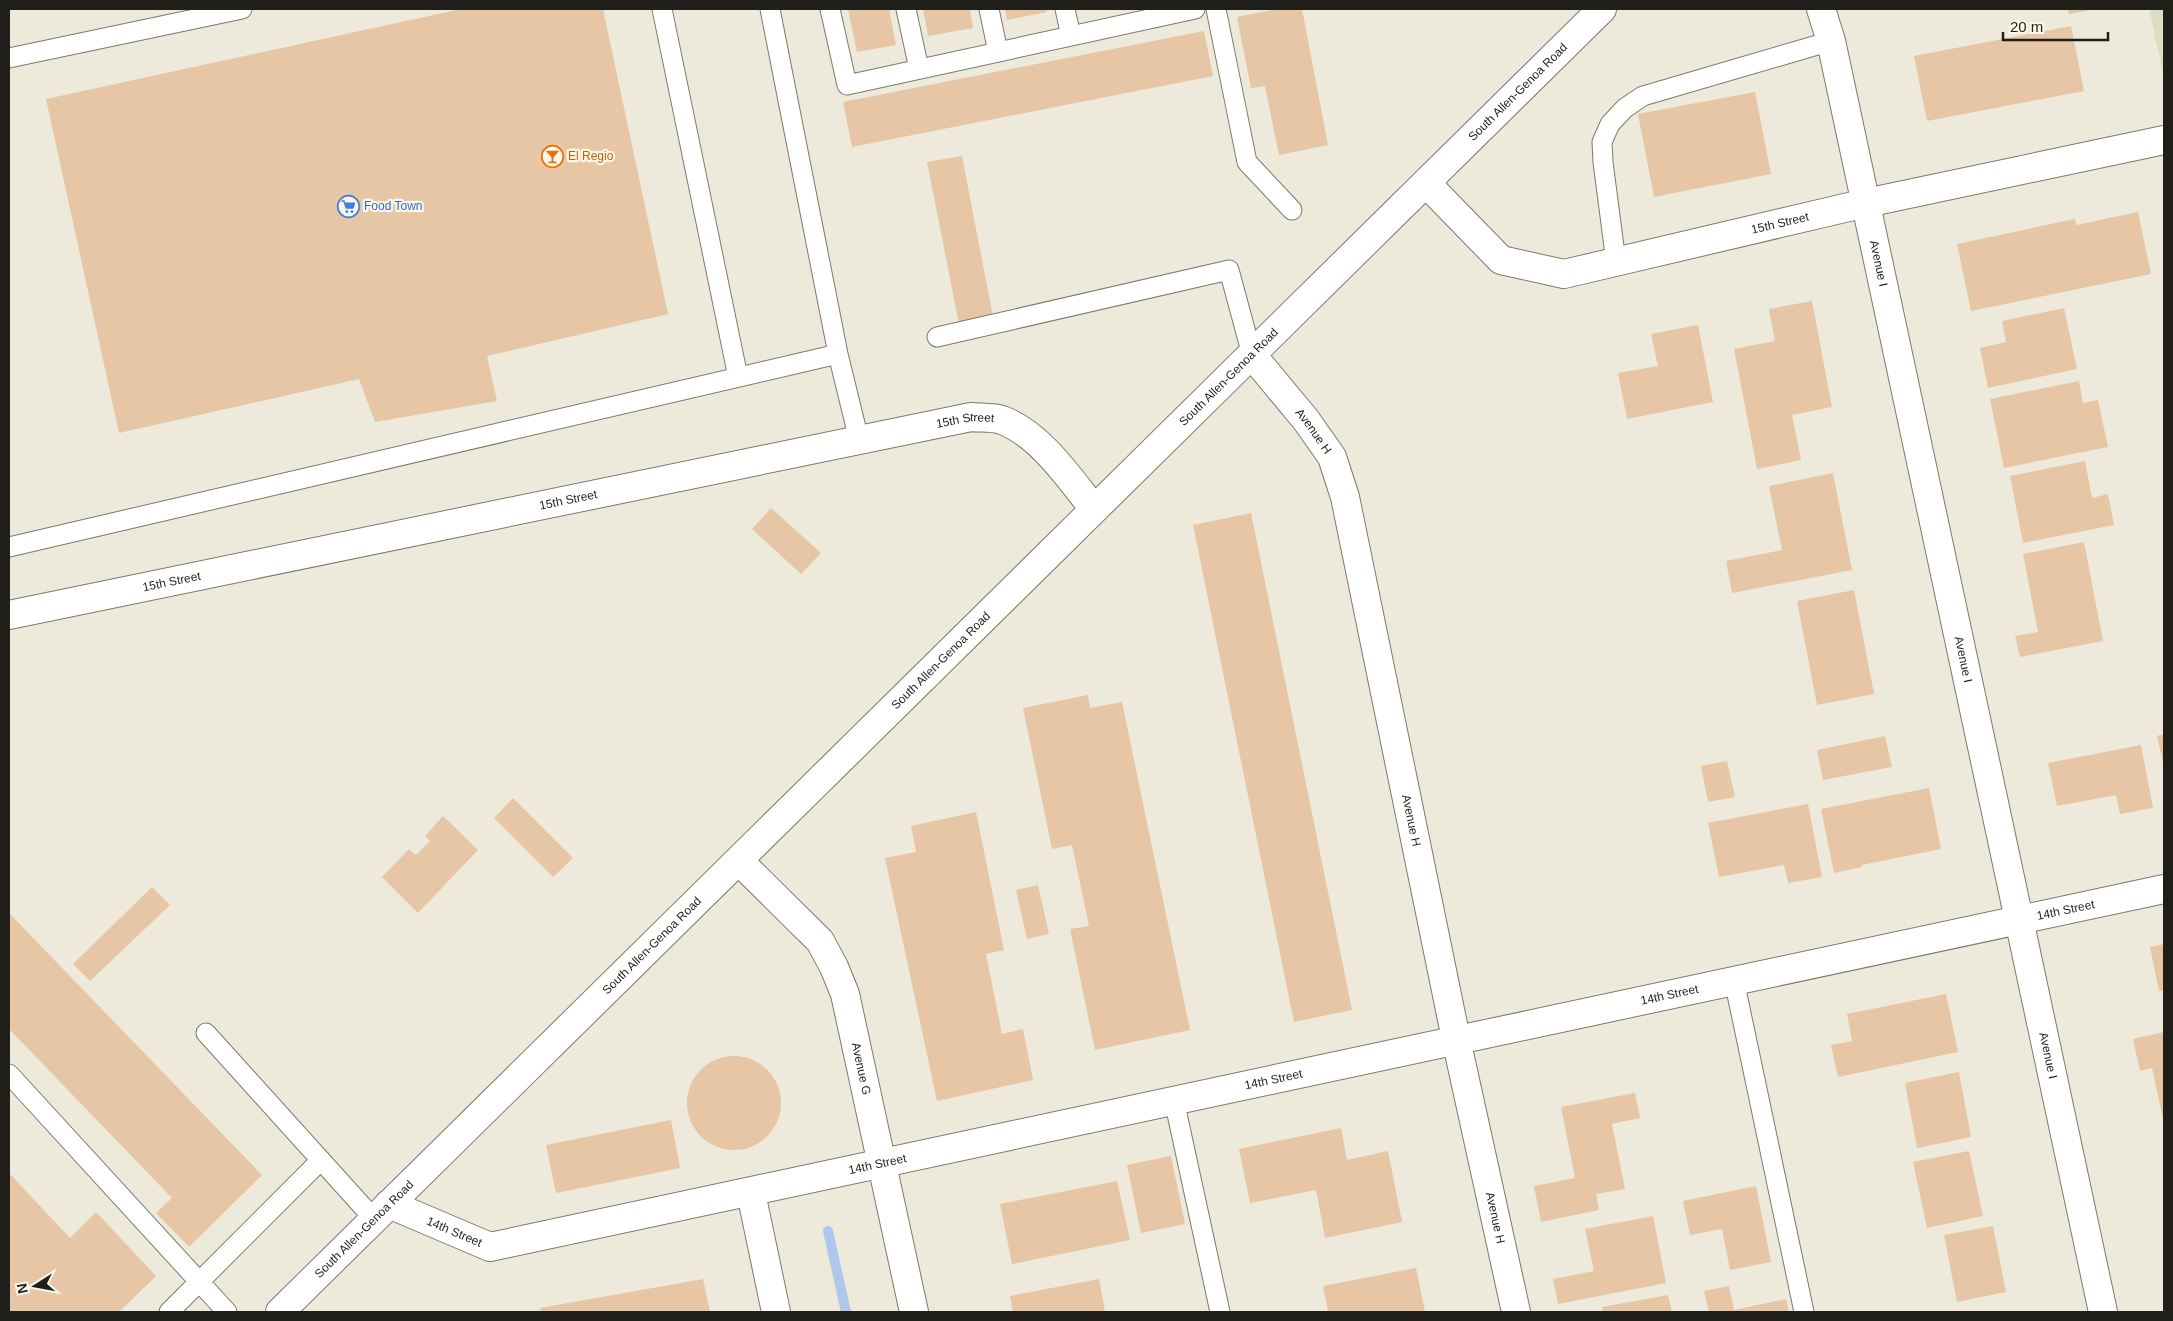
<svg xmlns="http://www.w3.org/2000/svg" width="2173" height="1321" font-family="Helvetica,sans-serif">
<rect width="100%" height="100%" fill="#edeadb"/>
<!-- green -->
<path fill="#dae0bb" d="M2149,9h15v69z"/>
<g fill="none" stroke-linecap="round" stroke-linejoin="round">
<!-- stream -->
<path stroke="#aec8eb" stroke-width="10" d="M828,1231l18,81"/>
</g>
<!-- building -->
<path fill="#e6c6a5" d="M461,9h142l65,305 -181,42 10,45 -122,21 -16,-43 -240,54 -73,-334z
M848,9h41l7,36 -39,7z
M923,9h47l3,19 -45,8z
M1005,9h41l1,3 -40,8z
M1277,9h25l26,136 -49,10 -14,-69 -14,2 -14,-71z
M2068,9h23v1l-22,4z
M2071,26l13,65 -157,30 -13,-65z
M1204,31l9,45 -361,71 -9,-45z
M1755,92l16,82 -117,23 -16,-83z
M962,156l32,166 -34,7 -33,-167z
M2138,212l13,62 -180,37 -14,-67 118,-25 1,6z
M1812,301l20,106 -40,8 9,45 -44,9 -23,-120 41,-8 -6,-32z
M2064,308l13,61 -89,19 -8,-40 26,-6 -4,-21z
M1698,325l15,77 -86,17 -9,-46 40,-7 -7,-32z
M2079,381l4,22 15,-3 10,47 -104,21 -14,-69z
M2085,461l7,37 16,-4 6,31 -91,18 -13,-67z
M1833,473l19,97 -120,23 -6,-32 56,-11 -13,-64z
M771,508l50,45 -20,21 -49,-45z
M1251,513l101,497 -58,12 -101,-497z
M2084,542l19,99 -83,16 -5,-21 23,-4 -15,-78z
M1854,590l20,104 -57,11 -20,-104z
M1088,695l2,13 32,-6 68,328 -95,20 -25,-121 19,-3 -17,-81 -20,4 -29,-141z
M2164,734v29h-1l-6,-27z
M1885,736l7,31 -69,13 -6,-30z
M2141,745l12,63 -33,6 -4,-19 -59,11 -9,-43z
M1727,761l8,36 -27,5 -7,-36z
M1929,788l12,61 -79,16v2l-28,6 -13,-64z
M513,798l60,60 -20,19 -59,-59z
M1808,804l14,73 -34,6 -4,-18 -65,12 -11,-54z
M976,812l28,138 -18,4 16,80 21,-5 10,51 -96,21 -52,-243 31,-6 -5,-26z
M443,816l35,34 -60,63 -36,-36 27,-28 7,6 14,-14 -5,-5z
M1038,885l11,49 -22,5 -11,-49z
M152,887l18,18 -80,76 -17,-17z
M9,913l253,262 -73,72 -33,-34 16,-15 -163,-169z
M2164,944v46l-5,1 -9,-44z
M1946,994l12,58 -120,25 -7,-32 21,-4 -5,-27z
M2164,1032v87h-1l-11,-51 -12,3 -7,-32z
M687 1103a47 47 0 1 1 94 0a47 47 0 1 1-94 0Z
M1959,1072l12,65 -54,11 -12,-65z
M1635,1093l5,25 -28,6 13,65 -29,5 3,16 -58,12 -7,-36 41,-8 -14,-71z
M671,1120l9,48 -124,25 -10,-48z
M1341,1128l6,32 41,-9 14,71 -77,16 -9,-48 -66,13 -11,-54z
M1969,1151l14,65 -56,12 -14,-66z
M1171,1156l14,68 -44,9 -14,-68z
M9,1173l61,65 26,-26 60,64 -37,36h-110z
M1117,1181l13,59 -118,24 -12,-60z
M1756,1186l15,76 -41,8 -8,-41 -32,6 -7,-34z
M1653,1216l13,67 -108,21 -5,-25 41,-8 -9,-42z
M1993,1226l13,66 -49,10 -13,-67z
M1416,1268l9,44h-97l-5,-26z
M703,1279l7,33h-169l-1,-4z
M1099,1279l6,33h-92l-3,-16z
M1729,1286l5,24 52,-11 3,13h-80l-5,-21z
M1668,1295l4,17h-69l-1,-5z"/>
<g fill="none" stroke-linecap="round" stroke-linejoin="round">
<defs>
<path id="service" d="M662,9l76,368
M770,9l68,345 21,86
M830,9l17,76 348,-76
M906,9l13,60
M989,9l9,43
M1065,9l6,27
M1216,9l31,153 45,48
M9,58l233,-49
M1616,262l-13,-100 -1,-20 8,-18 15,-16 18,-12 188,-55
M937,337l292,-67 23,85
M9,547l829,-193
M1734,980l70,332
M206,1033l168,186
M9,1074l218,238
M1174,1100l46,212
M169,1312l152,-152"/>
<g id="minor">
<path id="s1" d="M1426,183l75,77 63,14 302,-71 298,-63"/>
<path id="s2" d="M1252,355l54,65 26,37 13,40 111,542 60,273"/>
<path id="s3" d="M9,615l962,-198c9,1 22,0 31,3 38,14 68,59 92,89"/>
<path id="s4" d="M739,861l81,80 14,26 11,27 69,318"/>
<path d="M751,1193l25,119"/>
<path id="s5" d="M389,1204l101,43 1674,-358"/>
</g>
<g id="tertiary">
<path id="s6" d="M1821,9l10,32 272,1271"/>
</g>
<g id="secondary">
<path id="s7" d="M280,1312l1322,-1303"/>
</g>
</defs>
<!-- service casing -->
<use href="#service" stroke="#7c796c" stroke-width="21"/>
<!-- minor casing -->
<use href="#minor" stroke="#7c796c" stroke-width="30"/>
<!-- tertiary casing -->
<use href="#tertiary" stroke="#7c796c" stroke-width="30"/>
<!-- secondary casing -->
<use href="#secondary" stroke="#7c796c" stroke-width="30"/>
<!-- service -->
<use href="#service" stroke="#fff" stroke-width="19"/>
<!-- minor -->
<use href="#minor" stroke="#fff" stroke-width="28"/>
<!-- tertiary -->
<use href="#tertiary" stroke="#fff" stroke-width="28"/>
<!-- secondary -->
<use href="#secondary" stroke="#fff" stroke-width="28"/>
</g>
<!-- icons -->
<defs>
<symbol id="bar-ring" viewBox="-11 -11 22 22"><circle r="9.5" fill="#fbf7e8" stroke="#e8710a" stroke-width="1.5"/><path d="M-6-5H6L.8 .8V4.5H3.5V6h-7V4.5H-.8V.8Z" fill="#e8710a"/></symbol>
<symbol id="supermarket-ring" viewBox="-11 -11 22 22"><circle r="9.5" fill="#fbf7e8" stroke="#3f7fe0" stroke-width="1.5"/><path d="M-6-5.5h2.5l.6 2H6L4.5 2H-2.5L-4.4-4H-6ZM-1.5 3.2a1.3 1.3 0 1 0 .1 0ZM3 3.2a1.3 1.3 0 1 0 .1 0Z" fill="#3f7fe0"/></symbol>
</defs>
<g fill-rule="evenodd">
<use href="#bar-ring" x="540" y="144" width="25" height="25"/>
<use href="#supermarket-ring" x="336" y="194" width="25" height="25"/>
</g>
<g text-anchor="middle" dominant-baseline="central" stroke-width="4.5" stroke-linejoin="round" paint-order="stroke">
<!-- street labels -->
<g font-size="12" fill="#1f1e19" stroke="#fbf7e8">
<text stroke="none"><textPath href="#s7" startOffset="1738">South Allen-Genoa Road</textPath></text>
<text stroke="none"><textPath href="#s1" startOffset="394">15th Street</textPath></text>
<text stroke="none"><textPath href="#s6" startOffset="261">Avenue I</textPath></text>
<text stroke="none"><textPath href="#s7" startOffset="1332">South Allen-Genoa Road</textPath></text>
<text stroke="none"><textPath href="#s3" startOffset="976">15th Street</textPath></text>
<text stroke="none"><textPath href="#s2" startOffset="98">Avenue H</textPath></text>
<text stroke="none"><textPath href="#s3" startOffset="571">15th Street</textPath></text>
<text stroke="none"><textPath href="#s3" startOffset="166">15th Street</textPath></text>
<text stroke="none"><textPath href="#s6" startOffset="666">Avenue I</textPath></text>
<text stroke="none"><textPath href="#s7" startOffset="928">South Allen-Genoa Road</textPath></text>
<text stroke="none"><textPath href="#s2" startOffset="502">Avenue H</textPath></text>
<text stroke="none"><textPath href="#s5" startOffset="1721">14th Street</textPath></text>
<text stroke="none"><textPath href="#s7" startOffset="522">South Allen-Genoa Road</textPath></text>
<text stroke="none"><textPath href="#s5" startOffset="1316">14th Street</textPath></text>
<text stroke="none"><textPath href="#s6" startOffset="1071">Avenue I</textPath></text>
<text stroke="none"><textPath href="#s4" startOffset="249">Avenue G</textPath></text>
<text stroke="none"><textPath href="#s5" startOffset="911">14th Street</textPath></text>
<text stroke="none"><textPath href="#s5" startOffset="506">14th Street</textPath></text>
<text stroke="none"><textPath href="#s2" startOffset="908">Avenue H</textPath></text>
<text stroke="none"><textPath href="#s7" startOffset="118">South Allen-Genoa Road</textPath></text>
<text stroke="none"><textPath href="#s5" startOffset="71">14th Street</textPath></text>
</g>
<!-- food labels -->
<g font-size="12" fill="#c56008" stroke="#fbf7e8" text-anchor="start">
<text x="568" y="156">El Regio</text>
</g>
<!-- shop labels -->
<g font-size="12" fill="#366cbe" stroke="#fbf7e8" text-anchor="start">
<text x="364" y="206">Food Town</text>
</g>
</g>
<!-- border -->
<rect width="2173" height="1321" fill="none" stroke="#1f1e19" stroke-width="20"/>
<!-- north arrow -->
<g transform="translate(35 1286) rotate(259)" stroke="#fbf7e8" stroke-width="4" paint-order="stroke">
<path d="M0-4L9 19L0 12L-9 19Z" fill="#1f1e19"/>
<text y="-8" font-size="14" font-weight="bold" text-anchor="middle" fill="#1f1e19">N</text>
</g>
<!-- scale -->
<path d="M2003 32v8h105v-8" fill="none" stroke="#1f1e19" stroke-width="2.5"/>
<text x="2010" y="32" font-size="15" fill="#1f1e19" stroke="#fbf7e8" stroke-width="4" paint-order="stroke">20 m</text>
</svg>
